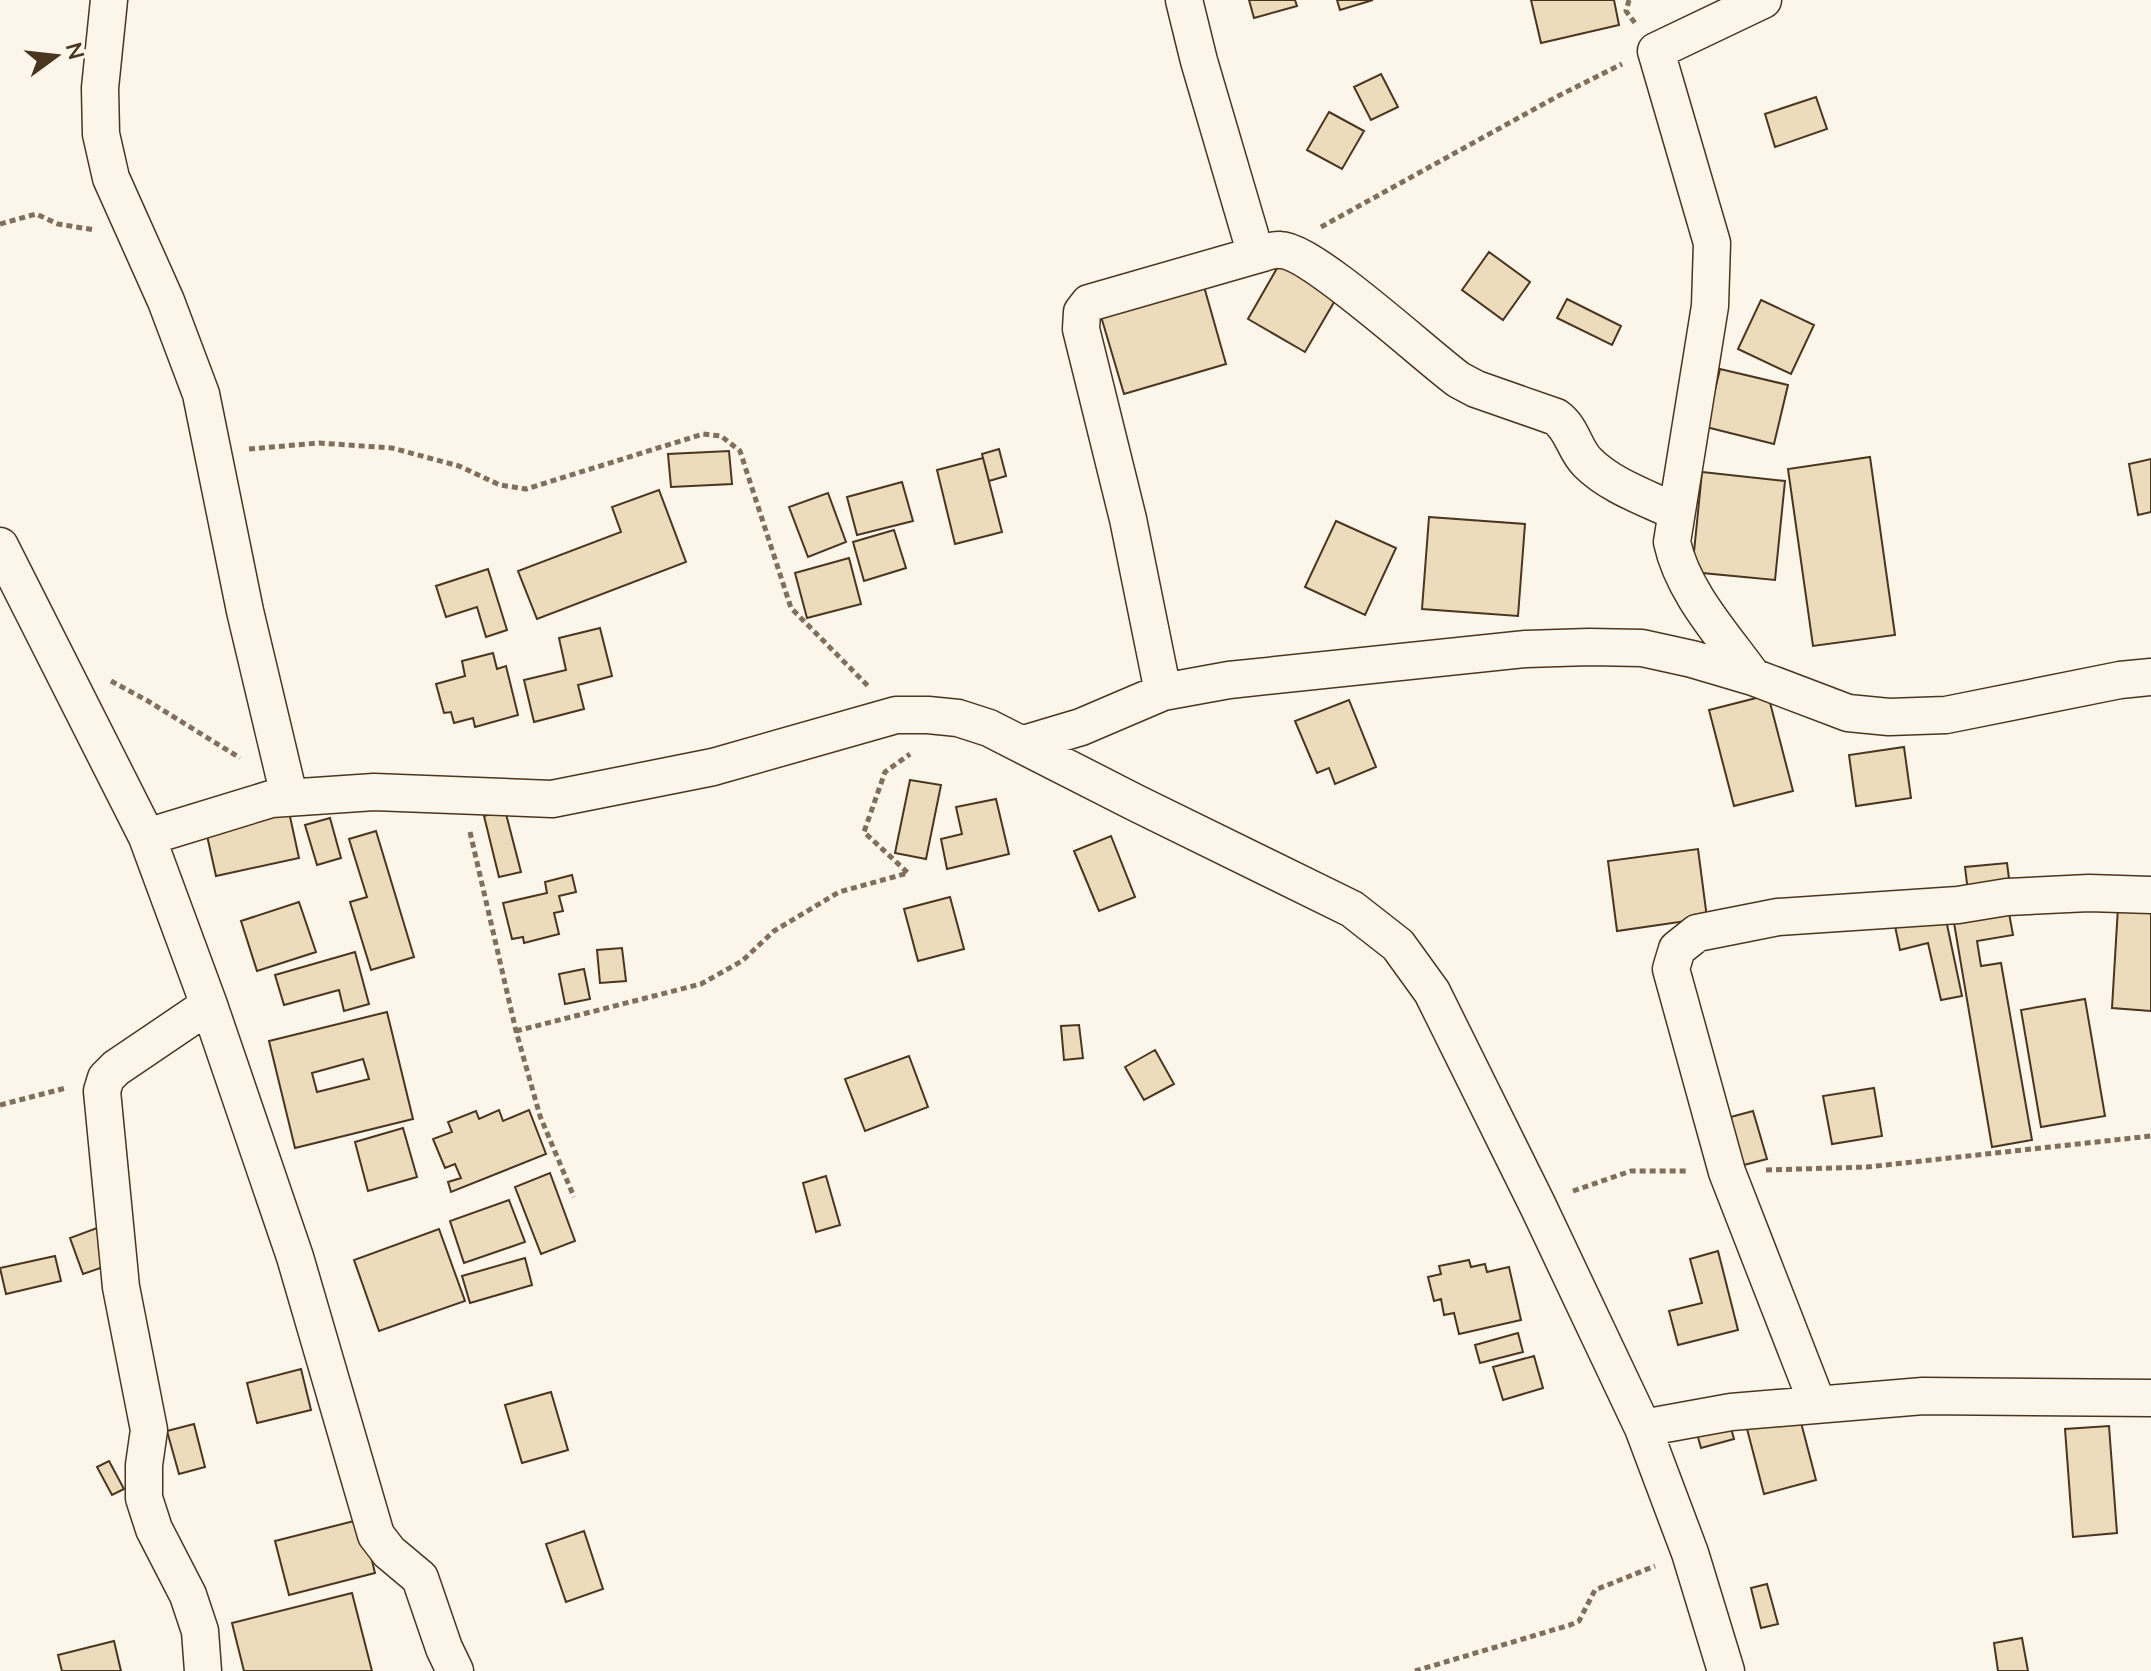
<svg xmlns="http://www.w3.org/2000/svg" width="2151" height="1671" font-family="'Nunito Sans',sans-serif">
<rect width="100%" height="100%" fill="#fbf6e9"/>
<!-- building -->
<path fill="#ecdcbc" stroke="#4a3520" stroke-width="2" fill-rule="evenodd" d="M1249,0h46l2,6 -43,12z
M1337,0h36l-33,10z
M1531,0h83l5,25 -78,18z
M1381,74l17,33 -27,13 -17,-33z
M1816,97l11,32 -52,18 -10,-33z
M1329,112l35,19 -22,38 -35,-19z
M1489,252l41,30 -27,38 -41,-30z
M1280,263l57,34 -32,55 -57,-33z
M1203,283l23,81 -102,30 -24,-81z
M1567,299l54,27 -9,19 -55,-27z
M1761,300l53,25 -23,49 -53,-25z
M1720,369l68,16 -14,59 -68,-17z
M999,449l7,27 -17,5 -7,-27z
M729,451l3,33 -61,3 -3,-33z
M1870,457l25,178 -82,11 -25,-177z
M983,458l19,74 -47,12 -18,-74z
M2151,459v53l-13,3 -9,-51z
M1702,472l83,9 -10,99 -83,-8z
M902,482l11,39 -56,14 -10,-38z
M659,490l27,72 -149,57 -19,-48 103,-39 -9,-25z
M828,493l18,49 -38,15 -19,-50z
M1429,517l96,7 -7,92 -96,-7z
M1336,521l60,27 -31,67 -60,-28z
M894,530l12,38 -42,13 -11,-39z
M849,558l12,46 -54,14 -12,-45z
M488,569l19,61 -21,7 -9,-30 -31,10 -10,-31z
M600,628l12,48 -34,9 6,24 -50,13 -10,-42 42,-10 -7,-32z
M493,653l4,16 9,-3 12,49 -43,12 -2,-9 -19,5 -3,-11 -7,1 -8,-29 29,-8 -3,-15z
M1768,695l25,96 -59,15 -25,-96z
M1349,700l27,67 -41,17 -6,-16 -12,5 -22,-52z
M1904,747l7,51 -55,8 -7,-51z
M910,780l31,5 -15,74 -31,-6z
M996,799l13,55 -62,15 -6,-30 21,-5 -6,-27z
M505,810l16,62 -22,5 -15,-61z
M289,812l10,46 -83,18 -10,-45z
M330,818l11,40 -24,7 -12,-40z
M376,831l38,126 -43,13 -21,-68 17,-5 -18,-58z
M1111,836l24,61 -36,14 -25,-60z
M1698,849l9,69 -90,13 -9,-70z
M2007,863l4,31 -43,-2 -3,-25z
M572,875l4,17 -17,4 4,15 -9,2 5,21 -35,9 -1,-6 -11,2 -9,-36 44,-10 -2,-11z
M950,897l14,52 -46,12 -14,-52z
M299,902l17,50 -59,19 -16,-50z
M2007,902l6,33 -36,6 4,25 20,-3 31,177 -40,7 -40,-236z
M2118,907l33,3v101l-39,-3z
M1945,915l17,81 -21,4 -13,-57 -28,7 -5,-24z
M622,948l4,33 -26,2 -3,-33z
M355,952l14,52 -25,7 -5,-21 -55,15 -9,-30z
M584,969l6,30 -25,5 -6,-30z
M2085,999l20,117 -64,11 -20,-117z
M387,1012l26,107 -118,29 -26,-107zM363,1059l6,20 -52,13 -5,-19z
M1079,1025l4,33 -19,2 -3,-34z
M1155,1050l19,34 -30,16 -19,-33z
M909,1056l19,51 -63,24 -20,-52z
M1874,1088l8,48 -50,8 -9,-48z
M499,1110l4,11 26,-11 17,44 -95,38 -3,-10 13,-4 -6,-14 -10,4 -12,-29 19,-7 -4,-10 28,-11 3,8z
M1753,1111l14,48 -27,7 -13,-48z
M403,1128l14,49 -49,14 -13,-49z
M550,1173l25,68 -34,13 -26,-67z
M826,1176l14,49 -24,7 -13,-49z
M509,1200l16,42 -61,21 -14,-42z
M105,1225l13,37 -35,12 -13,-36z
M439,1229l26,72 -86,30 -25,-71z
M1718,1251l20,79 -60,15 -9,-34 33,-8 -12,-44z
M55,1256l6,25 -55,13 -6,-26z
M525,1258l7,27 -62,18 -8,-27z
M1469,1260l2,7 14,-3 2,8 22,-5 12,53 -62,14 -5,-21 -10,2 -3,-16 -7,2 -6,-24 13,-3 -2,-8z
M1518,1333l5,19 -43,11 -5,-18z
M1534,1356l9,32 -40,12 -10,-33z
M301,1369l10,41 -54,13 -10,-40z
M551,1392l17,58 -46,13 -17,-58z
M1798,1411l18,69 -52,14 -18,-69z
M1729,1421l5,18 -33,9 -5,-18z
M194,1424l11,43 -26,7 -12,-43z
M2109,1426l8,107 -44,4 -8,-108z
M109,1461l15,28 -12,6 -15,-28z
M362,1519l13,54 -86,22 -14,-54z
M584,1531l19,58 -37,13 -20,-58z
M1767,1584l11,40 -17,4 -10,-40z
M352,1593l20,78h-128l-12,-48z
M2022,1638l6,33h-30l-4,-28z
M114,1641l7,30h-59l-4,-16z"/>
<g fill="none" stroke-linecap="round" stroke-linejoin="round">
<defs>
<path id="minor" d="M109,0l-9,88 1,46 10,44 55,123 35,93 44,217 44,185
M1184,0l15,61 57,194
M0,546l147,291 62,168 86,252 81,278 13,17 31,26 24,70 11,23
M1753,677c-29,-41 -70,-84 -81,-135l38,-236 2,-63 -56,-192 107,-51
M1163,692l-35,-173 -47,-190 1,-17 7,-9 167,-48c8,-2 17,-6 24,-5 32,0 146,106 179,130l17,9 80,28c17,12 18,33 32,46 23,23 59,35 88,49
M1024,744l57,-17 82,-35 66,-12 297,-31 63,-2 53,1 50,11 61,18 95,36 41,4 57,-2 174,-35 31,-3
M147,837l124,-38 103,-7 178,7 161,-32 183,-52h32l30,3 31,10 147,75 216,106 46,36 34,47 105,212 106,224 47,125 36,118
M1817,1403l-90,-231 -56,-203 6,-20 20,-16 81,-16 180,-12 49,-8 82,-4 62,2
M1643,1428l88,-16 192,-16 228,2
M203,1671l-3,-40 -12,-36 -34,-66 -10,-31v-33l5,-35 -28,-143 -19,-196 4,-13 10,-10 93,-63"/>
</defs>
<!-- minor casing -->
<use href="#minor" stroke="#4a3520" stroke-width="39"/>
<!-- path -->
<path stroke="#7f6f5c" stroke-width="5" stroke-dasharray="6 4" stroke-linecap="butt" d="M1629,0l-3,11 9,12
M0,224l36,-10 22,10 37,6
M1321,227l237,-131 64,-32
M249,449l70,-6 73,5 67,18 41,19 26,4 177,-55 18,2 19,15 51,157 77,78
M111,681l37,20 92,57
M470,832l46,199 24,85 34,81
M516,1031l185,-47 41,-23 32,-30 65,-39 69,-19 -44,-41 21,-60 25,-18
M0,1105l66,-17
M1766,1170l101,-3 284,-31
M1573,1191l58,-20h57
M1415,1671l155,-46 9,-4 16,-31 60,-24"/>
<!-- minor -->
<use href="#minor" stroke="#fbf6e9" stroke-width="36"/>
</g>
<!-- north arrow -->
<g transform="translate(56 56) rotate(75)" stroke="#fbf6e9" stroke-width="6" paint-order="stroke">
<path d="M0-6L14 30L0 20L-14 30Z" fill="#4a3520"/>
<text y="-12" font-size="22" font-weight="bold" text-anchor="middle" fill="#4a3520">N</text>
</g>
</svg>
